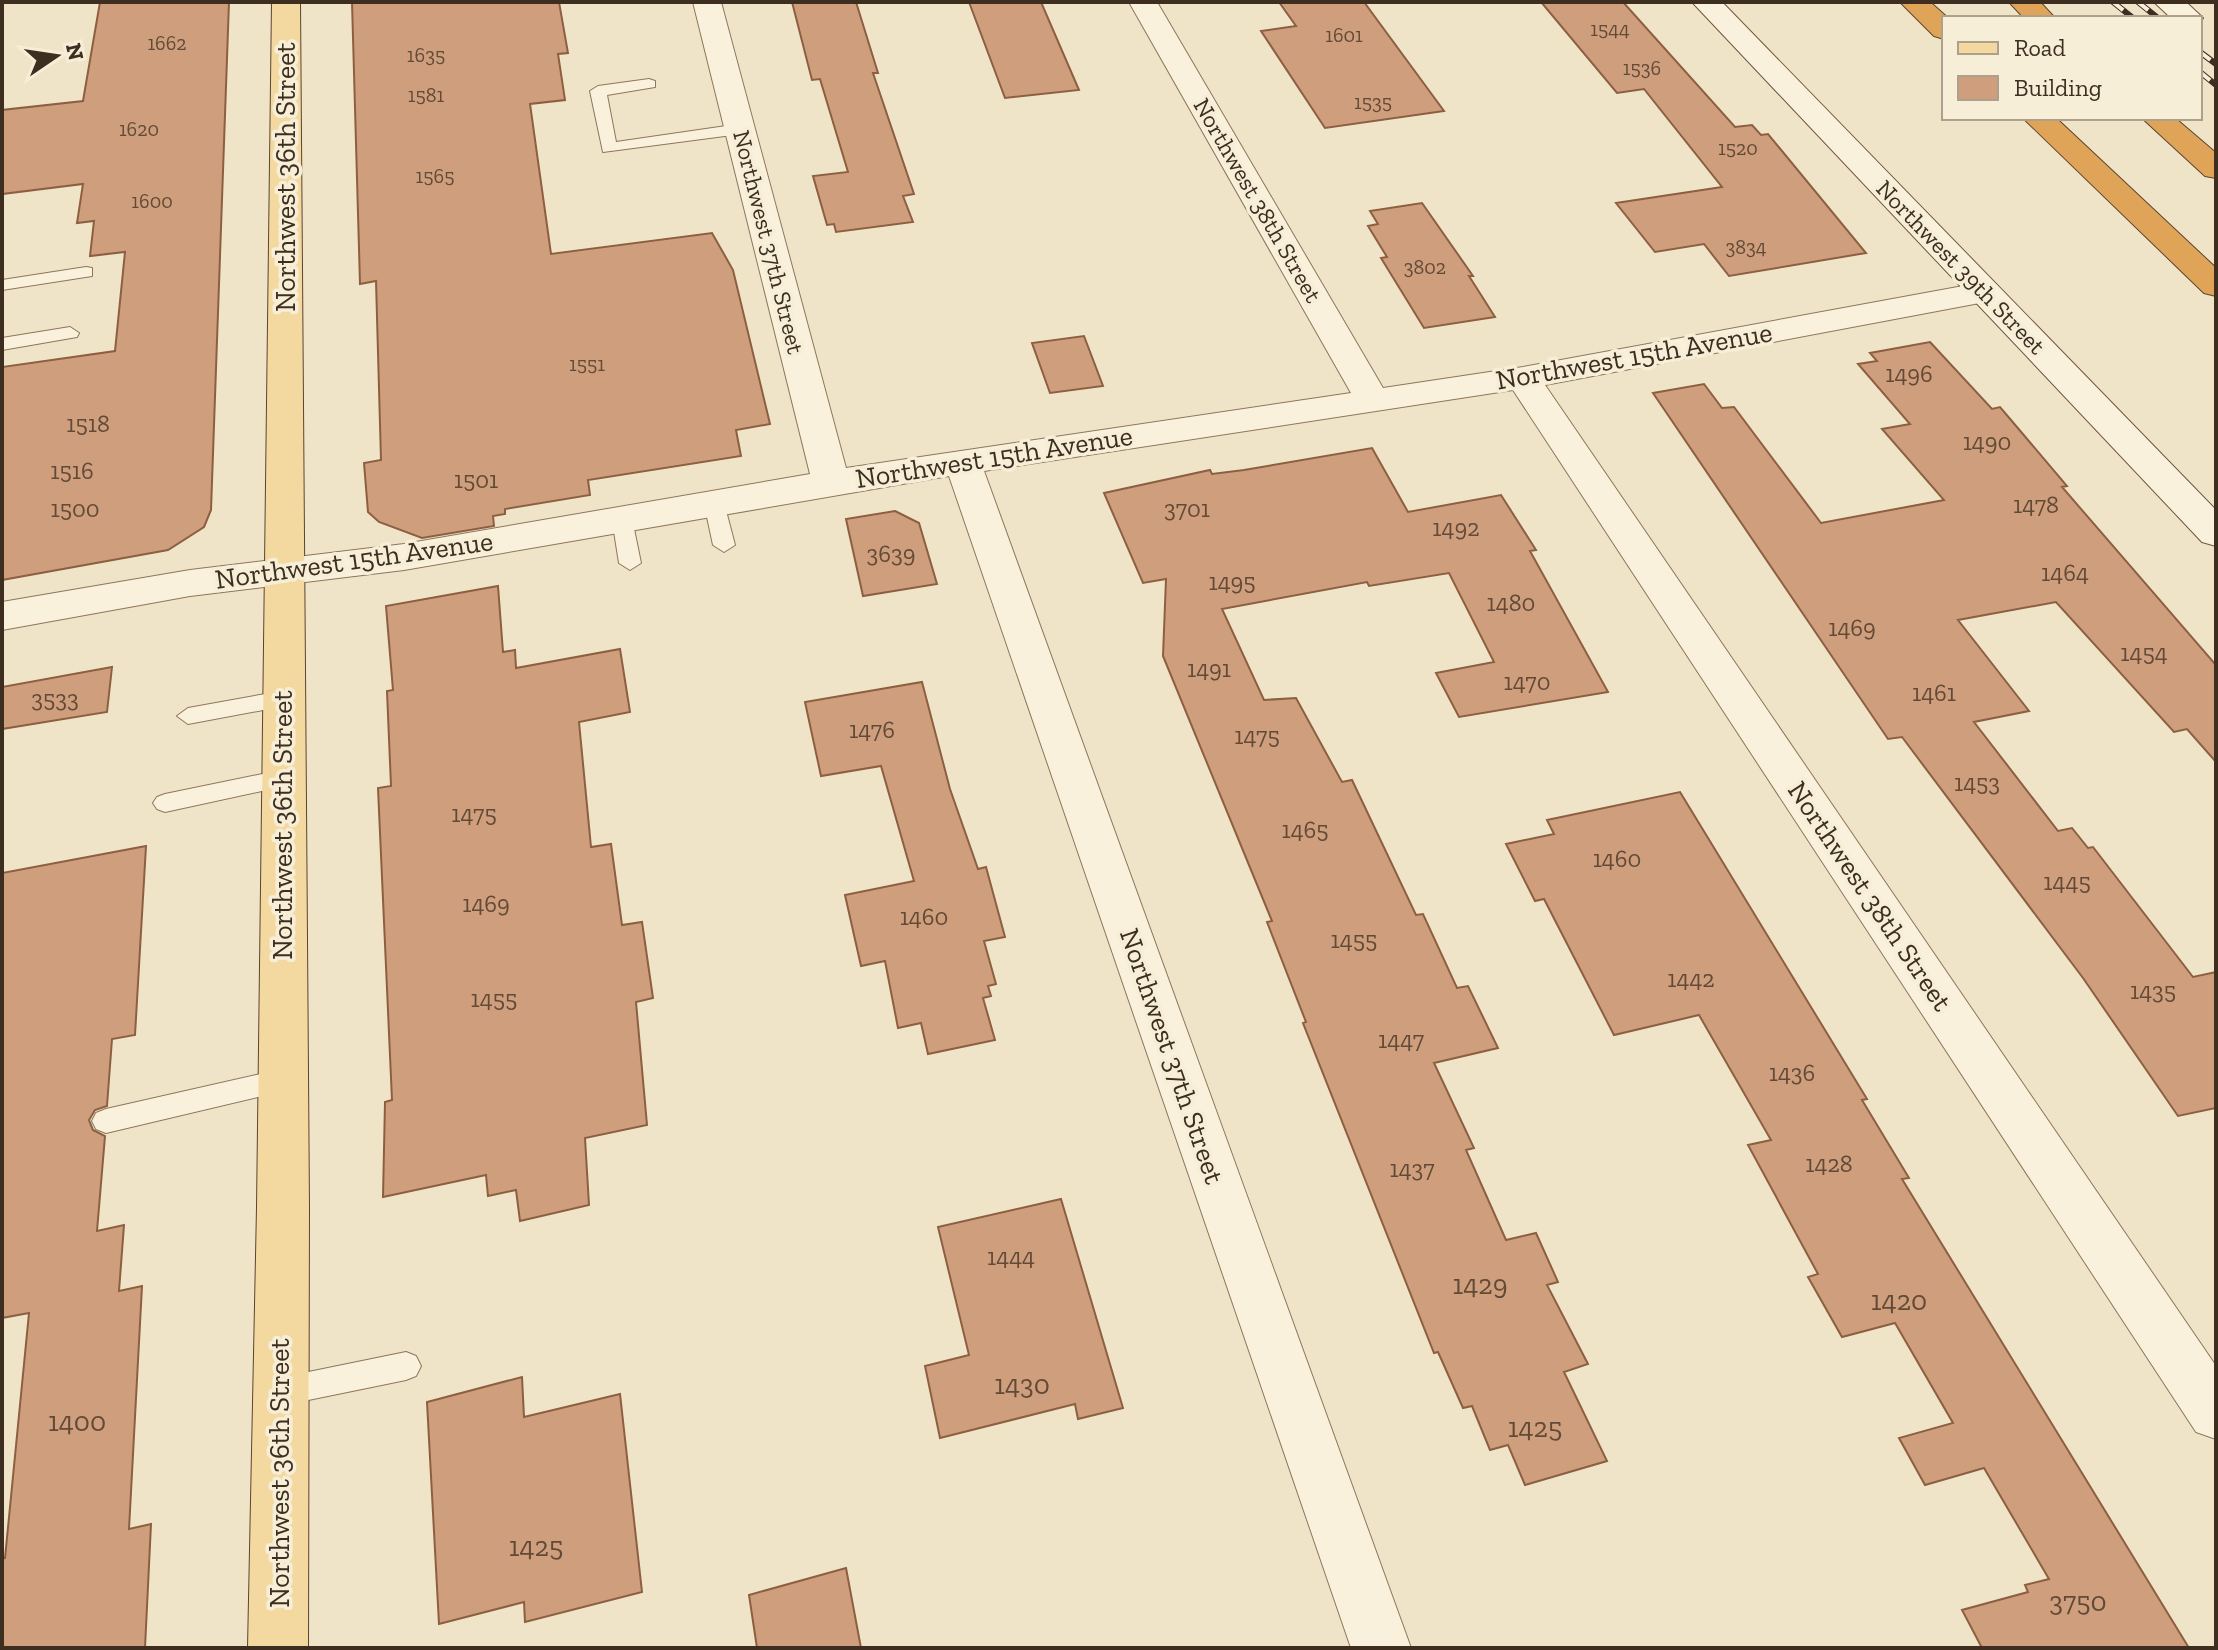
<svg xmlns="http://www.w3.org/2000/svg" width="2218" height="1650" font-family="'Zilla Slab',serif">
<rect width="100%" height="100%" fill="#f0e4c8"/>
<!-- building -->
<path fill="#cf9f7d" stroke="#8d5f41" stroke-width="2" d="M100,2h129l-18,508 -7,17 -36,23 -166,30v-213l113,-16 10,-99 -35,4 4,-35 -17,2 6,-39 -81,10v-84l81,-9z
M352,2h207l9,51 -10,1 7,46 -35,4 21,150 161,-21 21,37 37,154 -34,6 5,26 -153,24 2,15 -85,14v5l-12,2 1,10 -72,12 -43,-16 -11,-10 -4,-49 17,-3 -5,-179 -16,3z
M792,2h64l22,71h-5l41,121 -11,2 10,26 -77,10 -2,-8 -7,1 -14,-49 35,-4 -28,-93 -8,1z
M969,2h72l38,88 -74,8z
M1279,2h85l80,109 -119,17 -64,-97 35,-5z
M1541,2h82l112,125 17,-2 9,10 7,-1 98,119 -137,23 -25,-32 -49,8 -39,-49 106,-16 -78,-98 -27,4z
M1422,203l51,73h-4l26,41 -71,11 -43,-70 6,-1 -19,-31 10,-2 -8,-13z
M1084,336l19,50 -53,7 -18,-50z
M1930,342l62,67 8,-2 11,13 56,66 -5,1 154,178v97l-29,-33 -13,3 -118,-130 -98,18 71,91 -55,11 84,109 14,-3 16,20 5,-1 100,130 23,-5v136l-38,8 -95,-138 -181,-241 -14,2 -235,-346 51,-9 18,24 12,-1 87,116 123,-23 -62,-71 28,-5 -52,-60 19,-3 -7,-8z
M1372,448l36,64 93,-17 35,55 -6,1 78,141 -149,25 -23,-44 58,-11 -45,-89 -80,13 -2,-4 -145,27 42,91 32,-2 46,84 10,-2 64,135 7,-1 34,74 11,-2 30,62 -64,15 40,85 -8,2 40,90 30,-7 22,49 -11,3 41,79 -24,8 43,89 -82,24 -17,-40 -18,5 -18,-44 -9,2 -25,-56 -4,1 -131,-330 3,-1 -39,-100 5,-1 -109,-265 3,-77 -23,4 -39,-90 106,-23 2,4 32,-4z
M895,511l24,12 18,61 -74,12 -17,-77z
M498,586l5,66 12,-2 1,18 104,-19 10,63 -51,10 12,125 20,-3 11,81 20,-3 11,76 -17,4 11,123 -62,13 4,67 -69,16 -4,-31 -28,6 -2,-21 -103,22 2,-95 7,-2 -14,-312 13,-2 -4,-95 6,-1 -7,-84z
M112,667l-5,45 -105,17v-42z
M922,682l28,107 28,80 8,-2 19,70 -21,4 12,43 -8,2 3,10 -8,2 12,42 -67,14 -7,-31 -23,5 -13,-67 -24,5 -16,-71 69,-14 -33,-115 -60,10 -16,-74z
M1680,792l187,307 -5,1 47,78 -7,1 287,469h-207l-20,-38 66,-18 -3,-7 24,-6 -65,-111 -59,17 -26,-47 54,-15 -58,-100 -53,14 -34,-60 10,-3 -70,-129 23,-5 -72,-125 -85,20 -70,-136 -9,2 -29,-57 48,-10 -7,-14z
M146,846l-11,189 -23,4 -5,67 -12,4 -6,10 4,10 12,6 -8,95 27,-6 -5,66 23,-5 -13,243 22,-5 -6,124h-143v-89l3,-1 24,-245 -27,5v-445z
M1061,1199l62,209 -45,11 -3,-15 -135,34 -15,-72 44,-11 -31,-128z
M522,1377l2,40 96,-23 22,198 -117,30 -1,-20 -85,22 -12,-222z
M846,1568l15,80h-104l-8,-53z"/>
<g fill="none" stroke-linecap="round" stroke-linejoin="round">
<defs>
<path id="lane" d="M649,79l6,2v6l-48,8 9,47 124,-18 8,5 -8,5 -137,18 -13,-61 8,-5z
M86,267l6,1v8l-90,14v-10z
M70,327l9,6 -2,4 -75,13v-12z
M714,496l10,7 11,42 -11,7 -11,-7 -9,-42z
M622,512l10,7 9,44 -11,7 -11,-7 -7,-44z
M282,691l11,8 -3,6 -102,19 -11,-8 11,-8z
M282,770l8,3 4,6 -4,6 -125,27 -8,-3 -4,-6 4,-6 8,-3z
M283,1069l9,3 4,8 -4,8 -9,3 -177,42 -10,-4 -4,-8 4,-8 10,-4z
M406,1352l10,4 5,10 -5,10 -10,4 -127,26 -11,-4 -4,-10 4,-10 11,-4z"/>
<path id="street" d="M693,2h28l125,466 505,-75 -222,-391h28l226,386 140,-21 462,-85 12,3 5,7 -5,7 -12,3 -440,83 671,981v73l-20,-7 -683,-1042 -529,81 427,1177h-60l-402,-1172 -545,94 -214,26 -188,34v-28l188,-32 214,-26 406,-70z"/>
<path id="secondary" d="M1692,2h30l494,508v36l-14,-4z
M2154,2h32l17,16 -3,5v-5h-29z"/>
<path id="primary" d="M272,2h28l9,1205 -1,441h-60l9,-441z"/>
<path id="highway" d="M1900,2h30l18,16h-4v21l-10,-3z
M2009,2h31l15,16h-31z
M2023,118h33l160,150v28l-12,-3z
M2142,118h33l41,35v25l-11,-2z"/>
</defs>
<!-- lane casing -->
<use href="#lane" stroke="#8d765c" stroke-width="2"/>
<!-- street casing -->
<use href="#street" stroke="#8d765c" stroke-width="2"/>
<!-- secondary casing -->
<use href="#secondary" stroke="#6f573f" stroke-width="2"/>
<!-- primary casing -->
<use href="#primary" stroke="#5b4430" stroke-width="2"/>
<!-- highway casing -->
<use href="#highway" stroke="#5b4430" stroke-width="2"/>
<!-- lane -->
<use href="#lane" fill="#faf1dc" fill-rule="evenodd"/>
<!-- street -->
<use href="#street" fill="#faf1dc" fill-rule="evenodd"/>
<!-- secondary -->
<use href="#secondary" fill="#faf1dc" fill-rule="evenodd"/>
<!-- primary -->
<use href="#primary" fill="#f3d9a0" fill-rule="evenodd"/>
<!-- highway -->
<use href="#highway" fill="#e0a458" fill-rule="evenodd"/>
<defs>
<path id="rail" d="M2113,2l20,16
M2138,2l20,16
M2200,52l16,12
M2200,72l16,13"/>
</defs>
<!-- rail casing -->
<use href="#rail" stroke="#3d2e20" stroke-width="6"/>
<!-- rail -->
<use href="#rail" stroke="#f7eed8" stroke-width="4" stroke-dasharray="13" stroke-linecap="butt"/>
</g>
<g text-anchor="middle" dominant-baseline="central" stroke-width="7" stroke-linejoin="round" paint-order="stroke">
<!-- far-number labels -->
<g font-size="20" fill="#624a37">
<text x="1610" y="29">1544</text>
<text x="1344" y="35">1601</text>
<text x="167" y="43">1662</text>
<text x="426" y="55">1635</text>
<text x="1642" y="68">1536</text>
<text x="426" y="95">1581</text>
<text x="1373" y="102">1535</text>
<text x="139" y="129">1620</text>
<text x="1738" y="148">1520</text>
<text x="435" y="176">1565</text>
<text x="152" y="201">1600</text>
<text x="1746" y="247">3834</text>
<text x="1425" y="267">3802</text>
<text x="587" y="364">1551</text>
</g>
<!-- far-street labels -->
<g font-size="24" fill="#3d2e20" stroke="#f7eed8">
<text transform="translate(1258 200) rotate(60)">Northwest 38th Street</text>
<text transform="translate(769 242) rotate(76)">Northwest 37th Street</text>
<text transform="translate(1961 267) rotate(46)">Northwest 39th Street</text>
</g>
<!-- number labels -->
<g font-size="24" fill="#624a37">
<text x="1909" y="373">1496</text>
<text x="88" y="423">1518</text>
<text x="1987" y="441">1490</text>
<text x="72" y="470">1516</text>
<text x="476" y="479">1501</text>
<text x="2036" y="504">1478</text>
<text x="75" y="508">1500</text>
<text x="1187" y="508">3701</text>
<text x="1456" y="527">1492</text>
<text x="891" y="553">3639</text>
<text x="2065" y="572">1464</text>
<text x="1232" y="581">1495</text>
<text x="1511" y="602">1480</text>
<text x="1852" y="627">1469</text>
<text x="2144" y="652">1454</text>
<text x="1209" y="668">1491</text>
<text x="1527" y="681">1470</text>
<text x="1934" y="692">1461</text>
<text x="55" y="698">3533</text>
<text x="872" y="729">1476</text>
<text x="1257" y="735">1475</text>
<text x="1977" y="782">1453</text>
<text x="474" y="813">1475</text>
<text x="1305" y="829">1465</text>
<text x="1617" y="858">1460</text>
<text x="2067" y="881">1445</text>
<text x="486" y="903">1469</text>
<text x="924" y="916">1460</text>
<text x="1354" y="939">1455</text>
<text x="1691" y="978">1442</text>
<text x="2153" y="990">1435</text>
<text x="494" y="998">1455</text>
<text x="1401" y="1039">1447</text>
<text x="1792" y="1072">1436</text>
<text x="1829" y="1163">1428</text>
<text x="1412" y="1168">1437</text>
<text x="1011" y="1256">1444</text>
</g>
<!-- street labels -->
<g font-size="28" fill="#3d2e20" stroke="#f7eed8">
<text transform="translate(285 177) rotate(-90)">Northwest 36th Street</text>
<text transform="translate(1634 356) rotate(-10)">Northwest 15th Avenue</text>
<text transform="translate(994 457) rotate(-9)">Northwest 15th Avenue</text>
<text transform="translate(354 560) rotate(-8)">Northwest 15th Avenue</text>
<text transform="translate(282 825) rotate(-90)">Northwest 36th Street</text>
<text transform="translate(1870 896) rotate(56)">Northwest 38th Street</text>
<text transform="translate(1172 1056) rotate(71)">Northwest 37th Street</text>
<text transform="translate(279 1473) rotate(-90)">Northwest 36th Street</text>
</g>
<!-- near-number labels -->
<g font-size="28" fill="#624a37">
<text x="1480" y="1284">1429</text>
<text x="1899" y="1300">1420</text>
<text x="1022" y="1384">1430</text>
<text x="77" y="1421">1400</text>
<text x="1535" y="1427">1425</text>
<text x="536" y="1546">1425</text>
<text x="2078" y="1601">3750</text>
</g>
</g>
<!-- border -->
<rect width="2218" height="1650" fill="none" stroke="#3d2e20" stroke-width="8"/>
<!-- legend -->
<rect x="1942" y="16" width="260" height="104" fill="#f7eed8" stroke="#ada18e" stroke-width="2"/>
<rect x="1958" y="42" width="40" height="12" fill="#f3d9a0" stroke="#ada18e" stroke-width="2"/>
<text x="2014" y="56" font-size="24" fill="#3d2e20">Road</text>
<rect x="1958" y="76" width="40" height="24" fill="#cf9f7d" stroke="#ada18e" stroke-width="2"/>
<text x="2014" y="96" font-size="24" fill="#3d2e20">Building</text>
<!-- north arrow -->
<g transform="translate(56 56) rotate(77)" stroke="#f7eed8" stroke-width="6" paint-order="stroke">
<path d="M0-6L14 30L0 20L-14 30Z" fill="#3d2e20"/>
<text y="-12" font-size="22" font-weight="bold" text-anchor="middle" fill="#3d2e20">N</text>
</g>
</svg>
